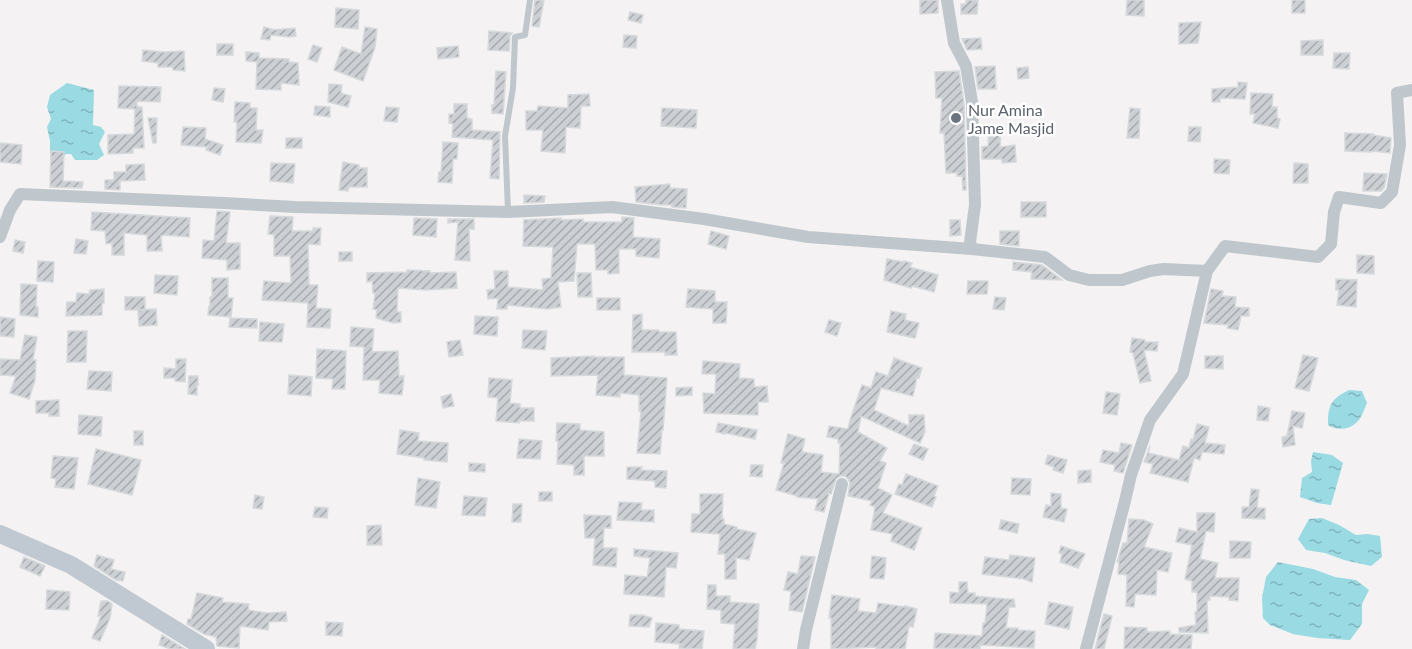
<svg xmlns="http://www.w3.org/2000/svg" width="1412" height="649" font-family="Lato,sans-serif">
<defs>
<pattern id="water-ripples" width="26" height="14" patternUnits="userSpaceOnUse" patternTransform="scale(1.5)"><rect width="26" height="14" fill="#99dae3"/><path d="M2 4q2-2 4 0t4 0M15 11q2-2 4 0t4 0" fill="none" stroke="#7fb4bb"/></pattern>
<pattern id="building-hatch" width="6" height="6" patternUnits="userSpaceOnUse" patternTransform="scale(1.5)"><rect width="6" height="6" fill="#cccfd3"/><path d="M-1 1l2-2M0 6l6-6M5 7l2-2" fill="none" stroke="#a8abae"/></pattern>
</defs>
<rect width="100%" height="100%" fill="#f4f2f2"/>
<!-- water -->
<path fill="url(#water-ripples)" d="M67,83l27,7 -1,35 8,2 4,5 -6,12 5,11 -7,5h-22l-4,-6h-5l-9,8 -7,-9v-12l-3,-14 4,-8 -4,-12 3,-12z
M1349,390l13,1 5,12c-3,6 -5,15 -10,19 -8,8 -19,9 -29,3 0,-20 3,-26 21,-35z
M1313,452l19,3 11,8 -12,42 -14,-2 -17,-6 2,-19 10,-6 -1,-11z
M1322,518l17,7 17,10 11,-1 13,2 2,21 -11,9 -27,-6 -19,-7 -19,-3 -8,-11 11,-20z
M1278,562l35,7 22,8 21,3 13,10 -7,14v20l-12,16 -33,-2 -24,-4 -23,-9 -7,-7 -1,-20 4,-21z"/>
<!-- building -->
<path fill="url(#building-hatch)" stroke="#d6d9dc" stroke-width="1.5" d="M535,0h9l-5,27 -7,-1z
M920,0h18v13l-18,1z
M966,0h12l-1,14h-16v-10h5z
M1127,0h17v16l-18,-1z
M1292,0h13v13h-13z
M336,8l23,2 -1,19 -23,-2z
M630,12l13,3 -2,8 -13,-3z
M1201,22l-3,21 -19,1v-21z
M264,27l8,2v1l23,-2 1,8 -7,1 -18,-2 -1,5 -9,-1z
M365,27l12,2 -2,18 -12,34 -29,-11 8,-23 19,7z
M489,31l23,2 -2,3 -1,15 -21,-1z
M624,35l13,1 -1,12 -13,-1z
M981,38l1,11 -15,1 -5,-11z
M1323,40v15h-22v-14z
M217,44h16v11h-16z
M313,45l9,3 -5,14 -9,-3z
M458,46l1,11 -21,2 -1,-11z
M143,50l21,2 20,-1 1,20 -12,-1v-3h-15v-4l-16,-2z
M246,52l13,1v5l30,1v3l9,1 1,22 -18,-2v7l-25,-1 1,-27 -11,-1z
M1334,53h16l-1,16 -16,-1z
M995,66l1,23h-18l-3,-22z
M1028,67l1,11 -11,1 -1,-11z
M496,71l10,1 -3,42 -11,-1v-8h2z
M959,71l5,32 2,87h-3l-1,-14h-5v-3h-11l-2,-40h-4l2,-35h-6l-1,-26z
M1238,82l9,1 -2,16 -25,-1v4h-8v-13l26,-2z
M329,84l13,1 -1,8 10,3 -3,11 -20,-5z
M119,86l42,1 -1,15 -23,-1v6h5l2,41h-11v5l-25,1v-19l26,-1 1,-25 -17,-1z
M214,88l11,1 -2,13 -11,-2z
M1251,93l22,1 -1,13h5v11l3,1 -2,9 -25,-5 2,-9h-5z
M589,94l1,12h-9l-1,22 -14,-1 -1,26 -24,-2 2,-21h-17v-19h11l1,-5 30,2v-13z
M235,102l15,1v5h7l-1,22h7l-2,13 -25,-1 1,-20h-3z
M454,104h13v14l5,1v11l28,2 -1,47 -9,-1 3,-38 -41,-3 1,-13 -4,-1v-9h5z
M315,106l15,1v10l-16,-2z
M386,107l13,1 -2,14 -13,-1z
M662,108l35,2 -1,18 -35,-2z
M1130,108l10,1 -1,29h-12z
M148,118h9l-1,25h-3z
M183,127l23,1 -1,11 18,6 -3,10 -14,-5 1,-3 -26,-2z
M989,127h12l-1,20 15,-2 1,17 -14,1v-4h-20v-12l6,-1z
M1189,127h12l-1,15 -12,-1z
M1345,133l28,1v1l18,3 -1,15 -18,-2v1l-27,-1z
M286,138h16v10h-16z
M443,142l15,1 -1,16h-4l-1,24 -14,-1 1,-10h2z
M0,143l22,2 -1,19 -21,-2z
M51,151l13,1 -1,29 20,1 -1,6 -32,-1z
M1214,159l16,1 -1,14 -15,-1z
M343,162l16,3v3h8v19h-18l-1,4 -9,-1z
M271,163l24,1 -2,19 -23,-2z
M1294,163l14,1v19h-15z
M144,164l1,16 -25,1v9l-15,-1v-9h9v-8h12v-7z
M1364,173l23,1 -3,14 -3,3h-18z
M670,184v4l17,1 -1,19 -14,-1v-2h-10l-26,-3 -1,-15z
M524,195l21,1 -1,6 -20,1z
M1021,202h25v15h-25z
M217,211l13,1 -4,31h14v26l-13,1v-10l-25,-2 1,-18 11,1z
M92,212l98,6 -1,19 -25,-2 -3,1 1,15h-15v-16l-23,-2v22h-12v-12l-6,1 -1,-13 -14,-1z
M270,216l23,1 -1,14h21v-3h8l-1,17 -12,-1 1,41h9l-2,23 15,1 -1,19 -23,-1 1,-24 -46,-3 2,-19 27,2 -1,-27h-16v-21l-6,-1z
M622,217l12,1 -1,19 27,2 -1,19 -23,-2v-7h-17v24l-11,1v-4h-12l-1,-26h-18l-3,37 -16,1 3,25 -14,2 -40,-4v4h-10l1,-11 -10,1 -1,-9 8,-1 -1,-18h14v16l35,3 -1,-11 9,-1 2,-31 -30,-1 1,-26 37,-2 1,2 21,-1v3h39z
M414,218l23,1 -1,18 -23,-2z
M448,219h26v10h-5l1,32 -15,-1 3,-38 -10,1z
M950,220h10l1,15 -11,1z
M711,231l18,5 -3,13 -18,-5z
M1000,231h19v15l-19,-2z
M76,239l12,2 -2,13 -12,-1z
M15,240l10,2 -2,11 -10,-2z
M339,252h13v9h-13z
M1357,255l17,1v18l-17,-1z
M887,259l17,3v-1l8,2 -2,4 28,8 -4,17 -22,-6 -1,2 -27,-8z
M38,261l16,1 -1,20 -16,-1z
M1013,262l29,3 20,15 -31,-1 1,-7 -19,-2z
M407,270l23,1v2l26,-1 1,16 -32,2 -27,-2 -1,24h4v10l-8,1 -17,-5 1,-8 -4,-1 2,-16h-2l-1,-12 -5,1v-9l40,-1z
M577,273h14l1,24h-14z
M155,275l23,1 -1,19 -23,-2z
M212,278h16v20h5l-2,19 -23,-2 1,-9h1v-9h2z
M1336,279l21,1 -1,27 -19,-2 2,-15h-3z
M968,281h20l-1,13h-20z
M21,284l16,1 -1,22h2v10l-18,-2z
M104,289v14h-2v12l-36,1 1,-14h9l1,-9 12,1 1,-4z
M688,289l27,2v11h12l-1,21h-13v-14l-27,-2z
M1211,289l12,2 -1,5 14,1 -1,10 14,1v8h-8l-3,14 -11,-2 1,-3 -24,-2z
M125,297h20v13h-20z
M995,297l11,1 -2,12 -11,-1z
M597,298h23v12h-23z
M156,309l1,16 -18,1 -1,-16z
M891,311l15,3 -1,6 14,3 -4,15 -28,-6z
M642,314v16h17v2h17l1,23h-12v-3h-33l1,-37z
M475,316l23,1 -1,19 -23,-2z
M0,317l15,2 -1,18 -14,-1z
M230,318l27,1v9l-28,-1z
M829,320l12,3 -4,13 -12,-4z
M260,322l24,2 -2,18 -23,-1z
M351,327l23,2 -2,23 26,-1 1,25h5l-2,19 -23,-2 1,-13h-17l1,-33 -14,-1z
M523,330l24,1 -2,19 -23,-2z
M68,331h19l-1,31h-19z
M25,335l12,2 -4,23h3l-1,20 -6,19 -19,-6 6,-17 -16,-1v-16l20,1z
M1132,338l13,2v2h13l-1,9 -13,-1 7,31 -11,2 -7,-30 -3,-1z
M460,340l3,15 -14,2 -2,-15z
M317,349l29,2 -1,38h-13l1,-10 -17,-1z
M1303,355l15,3 -9,33 -14,-3z
M594,356v1h30v18l43,3 -4,52h-1l-2,24 -23,-1 4,-42h-2v-16l-19,-2v4l-24,-2 2,-20 -47,1v-18z
M1205,356h18v13l-18,-1z
M894,358l28,10 -3,10 -2,-1 -4,19 -32,-8 -7,22 35,16v-11h15l1,17 -5,11 -59,-27 -3,16 29,16 -7,13 6,2 -8,25 14,7 -9,18 39,15 -8,22 -23,-9 2,-7 -22,-4 4,-23 -5,-2 2,-4 -24,-5 2,-14 -2,-3 -3,-3h-5l-4,3 -5,15 -2,-1 -5,19 -9,-2 3,-11 -21,-2v-1l-21,-6 8,-27h-3l7,-29 17,5 -3,13 21,3 -2,17 18,2 1,-31h-2v-4l-11,-2 2,-11 19,3 2,-9 12,-35 9,3 5,-16 12,4z
M176,359h10l-1,23 -10,-1v-3h-11v-10l12,1z
M703,361l37,3 -1,14 15,1v8l13,-1 1,16h-10v13l-54,-2 -1,-20 12,1 1,-20h-14z
M89,371l23,1 -1,19 -24,-2z
M289,375l23,2 -1,19 -23,-2z
M189,376h9v9h-1v10l-9,-1z
M489,378l23,2 -2,23 10,1v4h14v13h-15v2l-23,-2 2,-23 -10,-1z
M692,387v8l-16,1v-8z
M1106,392l14,2 -3,21 -14,-2z
M451,394l3,12 -11,2 -2,-11z
M59,400v16h-10v-3h-13v-12z
M1258,406l12,2 -2,13 -11,-1z
M1292,411l13,2 -3,15 -9,-2 2,19 -12,2 -1,-10 5,-1z
M79,415l23,2 -1,19 -23,-2z
M557,423l23,1v6l24,2v24h-20v19h-10v-10l-17,-1 1,-23h-2z
M718,423l39,7 -2,9 -30,-6v1l-9,-2z
M1197,424l12,3 -4,16 20,2 -1,9 -22,-2 -2,8 -6,-2 -6,24 -38,-9 3,-9 -9,-2 6,-16 -2,7 31,7 4,-14 6,2 2,-9 2,1z
M400,430l19,3 -1,8 30,2 -1,19 -23,-2v-2l-27,-4z
M134,431h9v14h-9z
M519,439l23,2 -2,18 -23,-1z
M1121,443l11,2 -9,28 -9,-2 1,-6 -15,-3 3,-12 16,3z
M914,444l14,5 -5,11 -14,-6z
M96,449l45,11 -9,35 -44,-11z
M1048,455l19,5 -4,13 -10,-3 1,-3 -9,-3z
M53,456l25,2 -4,31 -19,-2 1,-8 -5,-1z
M469,463l16,1v8l-16,-1z
M751,465h12l-1,12 -12,-1z
M627,467h15l-1,3 26,1 -1,17 -11,-1v-6l-28,-2z
M1091,470v12l-13,1v-12z
M906,474l32,12 -4,10 2,1 -4,10 -37,-13 4,-10 3,1z
M418,478l22,4 -4,26 -21,-3z
M1012,478l19,1 -1,16 -19,-1z
M1251,489l8,1 -2,18h8v11l-23,-1v-11h7z
M539,492h13v9h-13z
M1051,493l10,1v14l6,1 -3,13 -21,-5 3,-12 5,1z
M700,494h23l-1,25h2v5l13,3v2l19,4 -7,27 -13,-2v21h-11v-25h-7l2,-20 -29,-2 1,-18h8z
M255,495l9,2 -2,12 -9,-1z
M464,496l23,2 -2,18 -23,-1z
M619,502l23,1 -1,7h13v12l-37,-2z
M513,504h9l-1,18h-9z
M315,507l13,1 -1,10 -14,-1z
M1197,513h18l-1,19 -8,-1 -6,28 18,4 -3,15h24l-1,23 -9,-1v-3l-19,-1v4h-3l1,33 -29,-1v-4l17,-3 -1,-13h2v-20h-5v-11l-7,-2 7,-34 -16,-3 3,-14 18,4z
M584,515l27,1v12h-7l-1,20h14l-1,19 -23,-2 2,-27h-10z
M1129,519l15,1 9,4 -9,23 28,6 -4,19 -11,-2 -1,25 -21,-1 -1,13 -8,-1 1,-31 -9,-1 1,-12h-2l6,-19h4z
M1001,520l18,4 -2,9 -18,-4z
M381,525l1,20h-15v-19z
M1230,541l21,1 -1,16h-20z
M1061,546l24,8 -7,14 -18,-6 2,-8 -3,-1z
M634,549l44,4 -2,15 -10,-1 -2,30 -40,-3 1,-19 22,2 3,-19 -16,-2z
M97,555l17,5 -3,9 14,3 -2,9 -7,-1 -22,-14z
M1010,555l25,3 -3,24 -8,-3 -42,-5 3,-17 24,3z
M801,556l14,1 -13,55 -13,-2 2,-19 -7,-1 4,-18 10,2z
M872,556l14,2 -2,21 -14,-1z
M24,557l21,9 -5,10 -20,-9z
M959,582h8l1,11h7v3l31,3h8l1,8h-6l-3,21h12v2l17,1 -1,17 -54,-3v4l-46,-1 1,-15 47,3 1,-13h2l2,-19 -37,-1v-11l9,1z
M708,585h8v11h14v6l29,2 -2,36 -2,9h-22l2,-25 -14,-1v-13l-14,-1z
M47,590l23,2 -1,18 -23,-1z
M197,593l26,5 -1,4 27,2 -1,6 19,3 19,-1 1,9 -18,1 -1,8 -28,-4 -1,22 -22,-2 -1,-9 -12,-3 -17,-10 1,-5h3z
M832,595l28,4 -2,12 18,2 2,-10 27,4v-1l12,3 -4,18 -4,-1 -4,23h-29v-2l-45,2v-31h-2z
M101,601h7l4,3 -2,14 -10,23 -8,-3 9,-22h-3z
M1049,602l24,5 -4,22 -24,-5z
M1104,614l8,2 -8,33h-9z
M630,615h12l10,3 -3,9 -20,-1z
M326,622l17,1 -1,13 -16,-1z
M656,623l23,2v4l25,2 -2,18 -23,-1 1,-4 -25,-2z
M1125,627l22,1v4l23,-1v3l22,1 -1,14h-67z
M162,635l23,14h-14l-12,-4z"/>
<g fill="none" stroke-linecap="round" stroke-linejoin="round">
<!-- lane -->
<path stroke="#bfc7cc" stroke-width="6" d="M508,211l-3,-75 8,-48 2,-51 10,-2 5,-35"/>
<!-- street -->
<path stroke="#bfc7cc" stroke-width="12" d="M947,0l7,43 12,23 6,36 3,103 -5,37 2,7
M0,237l10,-27 10,-16 204,9 71,4 213,5 104,-5 92,12 104,18 164,12 73,8 24,18 20,5h33l28,-9 14,-2 43,2 18,-25 93,11 13,-13 3,-32 5,-15 42,6 11,-11 8,-47 -3,-52 15,-3
M803,649l3,-19 36,-146
M1086,649l39,-148 6,-26 19,-55 33,-46 24,-103"/>
<!-- secondary -->
<path stroke="#c0c9d1" stroke-width="18" d="M0,534l71,31 135,84"/>
</g>
<!-- markers -->
<circle fill="#6b7280" stroke="#fff" stroke-width="2" cx="956" cy="118" r="6"/>
<g text-anchor="middle" dominant-baseline="central" stroke-width="5" stroke-linejoin="round" paint-order="stroke">
<!-- worship labels -->
<g font-size="16" fill="#5b616d" stroke="#fff" text-anchor="start">
<text x="968" y="109">Nur Amina<tspan x="968" dy="18">Jame Masjid</tspan></text>
</g>
</g>
</svg>
